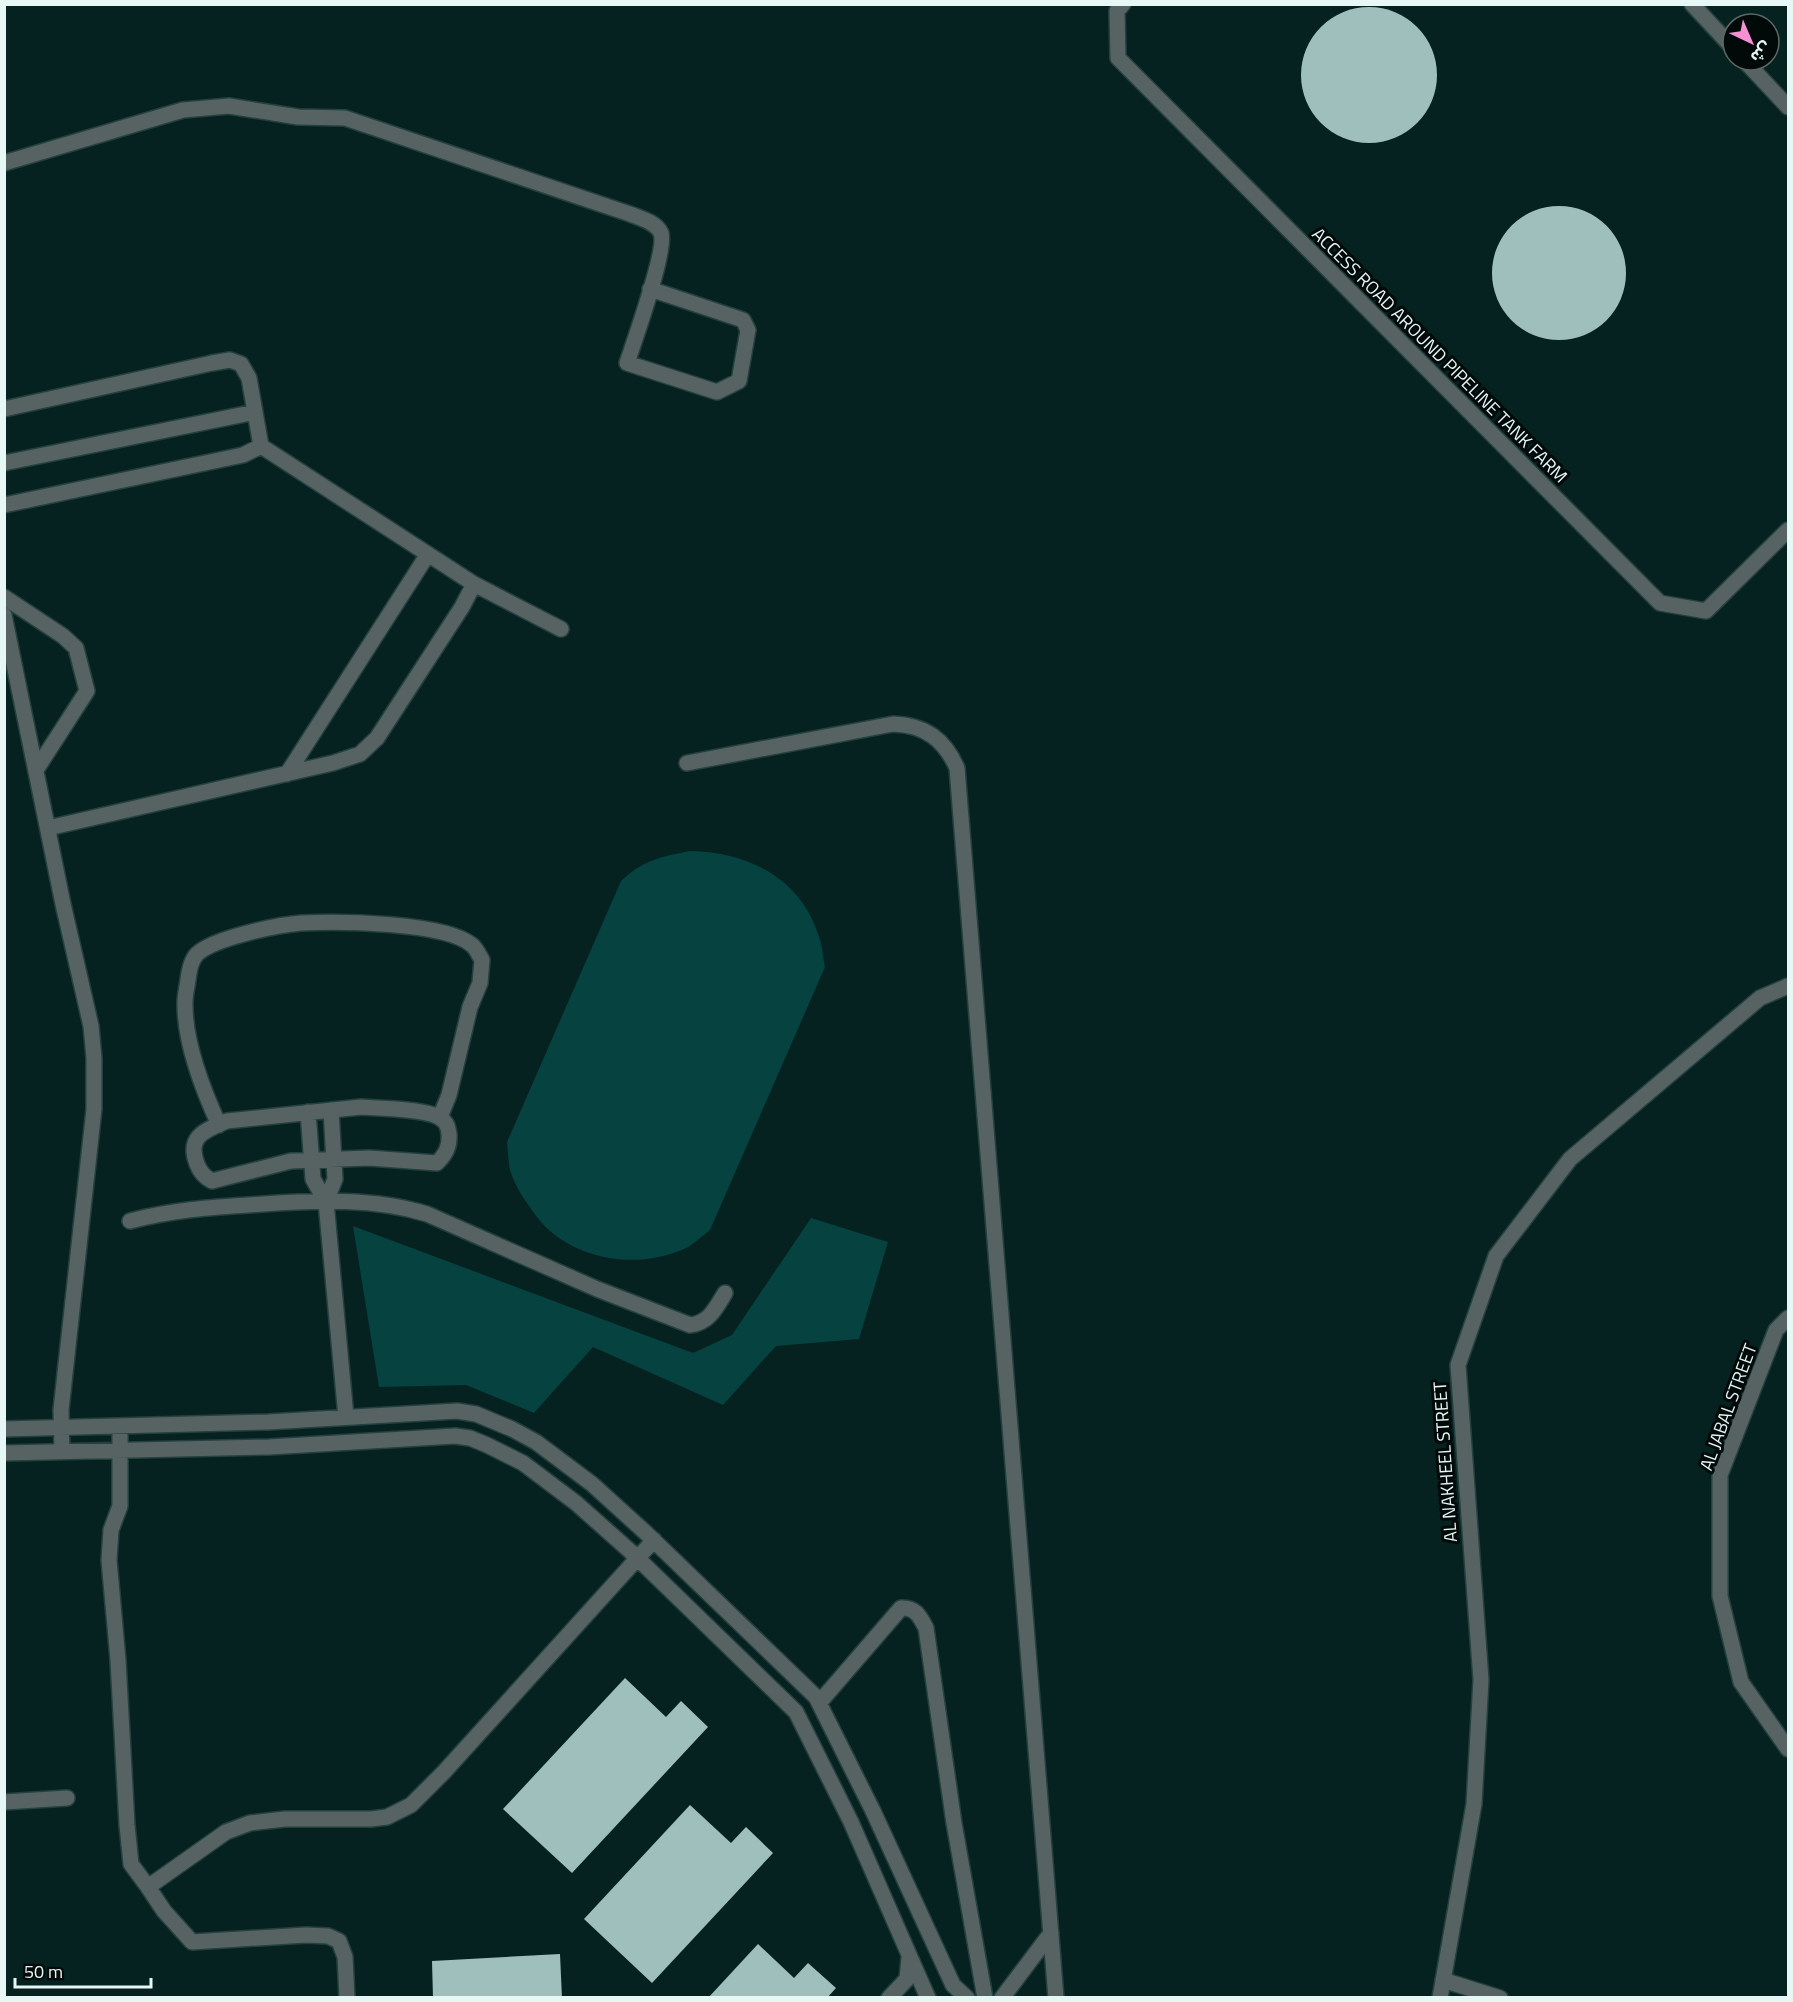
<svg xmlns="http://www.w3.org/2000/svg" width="1793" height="2002" font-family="'Titillium Web','Noto Sans Arabic',sans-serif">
<rect width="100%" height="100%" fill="#052221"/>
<!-- green -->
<path fill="#054240" d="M690,851c59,1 113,28 130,89 3,9 3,19 5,27l-115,263c-8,6 -17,15 -26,19 -43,19 -98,13 -134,-18 -8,-7 -15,-16 -21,-25 -8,-11 -15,-23 -19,-36 -2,-9 -2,-19 -3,-28l114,-261c23,-21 38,-24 69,-30z
M811,1218l77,24 -29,97 -83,7 -53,59 -130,-58 -59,66 -68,-28 -87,2 -26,-161 340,127 39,-18z"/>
<!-- building -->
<path fill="#9fbfbd" d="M1301 75a68 68 0 1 1 136 0a68 68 0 1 1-136 0Z
M1492 273a67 67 0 1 1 134 0a67 67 0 1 1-134 0Z
M625,1678l41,39 15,-16 27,26 -136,146 -69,-64z
M690,1805l41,38 15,-16 27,26 -121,130 -68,-64z
M758,1944l36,34 14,-15 28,25 -9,10h-119z
M560,1954l2,44h-129l-1,-37z"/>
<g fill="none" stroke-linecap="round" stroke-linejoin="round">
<defs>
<path id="minor" d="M1123,4l-6,7 1,47 542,545 46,8 82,-81
M1692,4l41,44
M1744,60l44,47
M4,163l179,-53 46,-4 69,11 47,1 285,96c10,4 26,8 31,19 6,16 -27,109 -34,130l90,29 22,-11 9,-51 -5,-10 -93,-31
M4,409l208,-46 18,-3 11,4 8,14 12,68
M261,446l213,138 87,45
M4,463l251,-51
M4,505l239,-50 18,-9
M4,597l59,39 13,12 11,43 -51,79
M4,615l59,289 28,122 3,32v51l-33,301 1,42
M687,763l206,-39c32,1 51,15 64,44l99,1230
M287,774l141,-220
M48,828l285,-65 27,-9 17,-16 85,-131 12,-23
M361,1107c17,1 67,2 79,11 7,4 8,9 9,16 1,12 -3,20 -12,29l-68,-5 -78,3 -79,20c-8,-4 -12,-9 -15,-17 -11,-28 9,-34 30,-43z
M308,1112l5,67 13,23 20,215
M219,1125c-16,-35 -35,-84 -34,-123 0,-7 2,-15 3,-22 1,-9 3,-20 9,-26 17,-16 80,-29 104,-31 36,-2 144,-1 171,22 4,3 7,10 10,15l-2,23 -10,24 -21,88 -9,22
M326,1202l9,-23 -4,-69
M130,1221c46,-12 86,-14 133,-17 53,-4 112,-6 164,10l170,75 93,36c19,-2 26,-17 35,-32
M1788,1318l-12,12 -56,145v121l21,86 47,67
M120,1426v80l-9,24 -2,30 9,100 9,165 4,39 17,23 78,-55 24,-9 35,-4h86l16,-2 24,-12 33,-33 210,-232
M4,1429l264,-7 189,-11 19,3 36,15 24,13 56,42 54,49 170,164 57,114 80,174 14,13
M4,1453l265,-6 186,-11 15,2 17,7 36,18 53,40 54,48 166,161 55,110 77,176
M819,1703l82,-95c15,-1 19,9 25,20l28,195 31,175
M4,1802l63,-4
M148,1887l16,24 28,31 114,-7 22,1 11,5 6,16 2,41
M1443,1980l57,18
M889,1998l18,-19 2,-21
M1002,1998l49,-65
M1440,1998l34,-194 7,-124 -23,-315 38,-109 74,-97 190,-161 28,-12"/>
</defs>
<!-- minor casing -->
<use href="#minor" stroke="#24403f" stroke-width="18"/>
<!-- minor -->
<use href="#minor" stroke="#566362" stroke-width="15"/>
</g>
<g text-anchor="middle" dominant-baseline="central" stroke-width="6" stroke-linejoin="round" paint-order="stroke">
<!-- street labels -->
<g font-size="18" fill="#e6f7f5" stroke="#020a09">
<text transform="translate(1440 355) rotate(45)">ACCESS ROAD AROUND PIPELINE TANK FARM</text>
<text transform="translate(1728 1407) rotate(-70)">AL JABAL STREET</text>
<text transform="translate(1445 1462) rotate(-94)">AL NAKHEEL STREET</text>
</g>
</g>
<!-- border -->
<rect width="1793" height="2002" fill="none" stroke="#e6f7f5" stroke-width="12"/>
<!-- north arrow -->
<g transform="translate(1751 42) rotate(136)"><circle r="28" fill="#020a09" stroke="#5d6967" stroke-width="1.5"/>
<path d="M0-4.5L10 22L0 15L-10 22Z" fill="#f591d2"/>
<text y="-9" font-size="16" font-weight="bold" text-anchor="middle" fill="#e6f7f5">ش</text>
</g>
<!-- scale -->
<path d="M15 1978v9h136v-9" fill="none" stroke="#e6f7f5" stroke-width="3"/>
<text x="24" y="1978" font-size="18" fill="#e6f7f5" stroke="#020a09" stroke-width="4.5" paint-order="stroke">50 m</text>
</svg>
